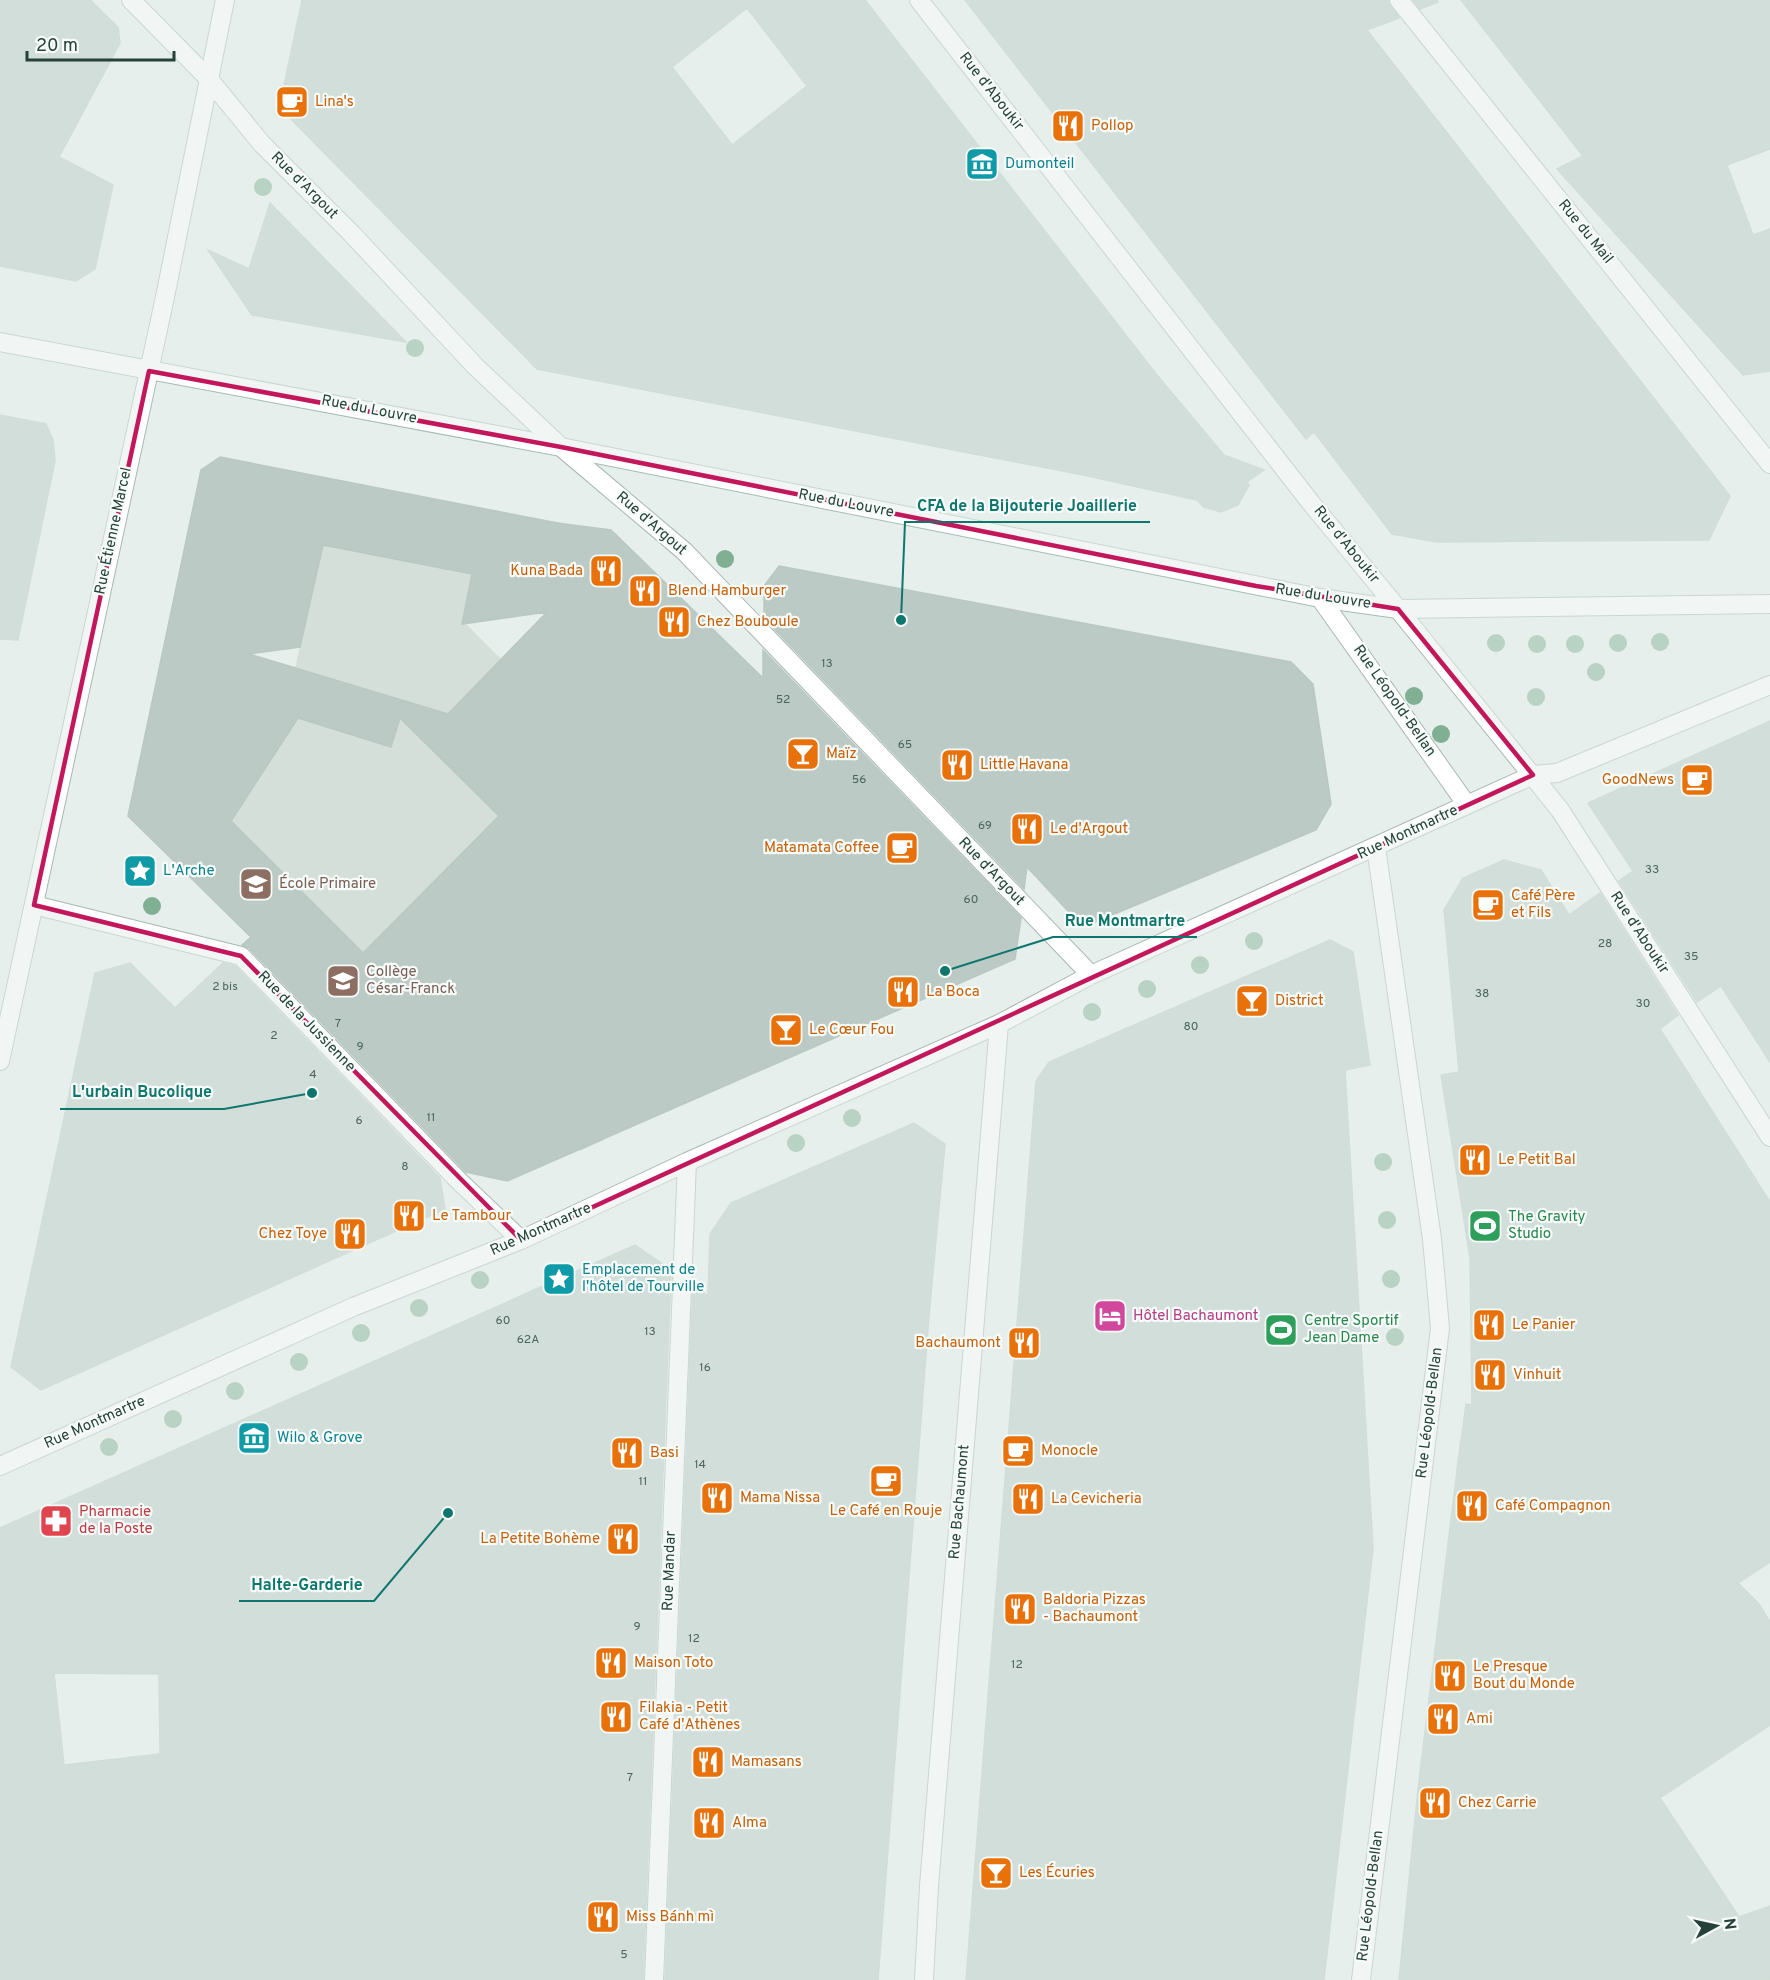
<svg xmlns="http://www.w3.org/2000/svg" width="1770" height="1980" font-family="Overpass,sans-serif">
<rect width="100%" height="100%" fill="#e6efeb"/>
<!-- built -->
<path fill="#d4dfda" d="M336,480l242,46 -113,97 78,78 16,389 45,50 -24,11 -50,-58 -254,-130 -104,-103 36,-40 82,-128z"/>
<!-- building -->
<path fill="#bbcac4" stroke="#b8c9c2" stroke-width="1.5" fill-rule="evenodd" d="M0,0h90l28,27 2,16 -61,114 54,28 -18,84 -19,12 -76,-15z
M302,0h563l292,375 67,80 40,15 -17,12 2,3 -11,20 -17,7 -17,-5 -7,-7 -114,-25 -546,-106 -249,-253 -6,-21zM747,8l60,78 -75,59 -60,-78z
M965,0h423l11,18 -32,12 363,466 -21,44 -272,2 -45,-8 -78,-102 -8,7z
M1413,0h24l1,2 -18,7z
M1461,0h309v149l-43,16 26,70 17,-6v142l-27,4 -186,-206 26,-13z
M270,203l136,139 -154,-27 -44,-65 41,19z
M0,415l46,9 7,16 2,21 -37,179 -18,-1z
M220,457l337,66 54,7 152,148v-28l258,268 -6,41 -508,222 -41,-9 -217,-224 -7,-3 9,-8 -123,-121 73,-346zM323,545l149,29 -10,50 85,-12 -99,102 -199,-60 51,-7zM298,718l93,29 9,-29 99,98 -136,137 -132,-132z
M779,566l512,96 22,22 18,120 -15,26 -233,97 -56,-60 -3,22 -260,-271v-32z
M1770,721v341l-49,-76 -24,16 -78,-121 14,-10 -45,-68z
M1504,860l37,10 28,45 31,-22 78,122 -18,14 110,173v360l-32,21 21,21 11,18v103l-110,73 79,119 31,-11v74h-371l19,-191 40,-327 8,-58 6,1 -2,-147 -29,-183 18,-3 -15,-162 19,-32z
M1330,940l23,12 17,113 -25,5 28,479 -49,431h-358l70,-899 13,-19z
M130,963l45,45 48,-45 12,3 205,212 5,31 -404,181 -30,-23 84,-394z
M914,1123l31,21 -16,172 -51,664h-213l28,-695 15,11 2,-62 21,-31z
M635,1245l36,25 -28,710h-643v-452zM54,1673l105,1 1,80 -96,11z"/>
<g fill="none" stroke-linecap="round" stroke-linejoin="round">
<defs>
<path id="service" d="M208,78l54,66 90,90 124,133 85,80"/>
<path id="pedestrian" d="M561,447l123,104 407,424
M1320,598l147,207
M1398,609l162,201 210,327
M34,905l207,51 219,226 61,58
M0,1466l353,-159 168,-67 166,-78 312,-138 92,-49 442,-200 24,-2 213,-88
M654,1980l33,-818
M924,1980l5,-94 70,-862
M1361,1980l79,-652 -8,-89 -56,-392"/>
<path id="minor" d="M131,0l77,78
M919,0l392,503 87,106
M1399,0l371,464"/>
<path id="tertiary" d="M0,1061l165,-764 60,-297"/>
<path id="secondary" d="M0,342l561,105 759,151 78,11 372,-5"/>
</defs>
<!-- service casing -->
<use href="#service" stroke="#a8b8b2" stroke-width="20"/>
<!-- pedestrian casing -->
<use href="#pedestrian" stroke="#a8b8b2" stroke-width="20"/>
<!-- minor casing -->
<use href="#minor" stroke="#a8b8b2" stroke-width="20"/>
<!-- tertiary casing -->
<use href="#tertiary" stroke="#a8b8b2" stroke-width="20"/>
<!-- secondary casing -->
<use href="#secondary" stroke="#a4bbb3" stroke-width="20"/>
<!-- service -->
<use href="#service" stroke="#fff" stroke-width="18"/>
<!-- pedestrian -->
<use href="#pedestrian" stroke="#fff" stroke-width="18"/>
<!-- minor -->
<use href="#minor" stroke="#fff" stroke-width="18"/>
<!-- tertiary -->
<use href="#tertiary" stroke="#fff" stroke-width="18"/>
<!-- secondary -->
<use href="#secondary" stroke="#fff" stroke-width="18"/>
</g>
<!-- trees -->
<g fill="#80af93">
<circle cx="263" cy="187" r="9"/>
<circle cx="415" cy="348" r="9"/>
<circle cx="725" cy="559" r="9"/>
<circle cx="1660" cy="642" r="9"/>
<circle cx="1496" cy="643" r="9"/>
<circle cx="1618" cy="643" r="9"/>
<circle cx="1537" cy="644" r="9"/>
<circle cx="1575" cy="644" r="9"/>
<circle cx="1596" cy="672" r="9"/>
<circle cx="1414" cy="696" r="9"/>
<circle cx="1536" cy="697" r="9"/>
<circle cx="1441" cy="734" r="9"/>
<circle cx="152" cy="906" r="9"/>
<circle cx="1254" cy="941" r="9"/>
<circle cx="1200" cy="965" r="9"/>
<circle cx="1147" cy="989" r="9"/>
<circle cx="1092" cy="1012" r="9"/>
<circle cx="852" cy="1118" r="9"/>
<circle cx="796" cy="1143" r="9"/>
<circle cx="1383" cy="1162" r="9"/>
<circle cx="1387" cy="1220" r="9"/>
<circle cx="1391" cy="1279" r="9"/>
<circle cx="480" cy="1280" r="9"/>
<circle cx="419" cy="1308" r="9"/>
<circle cx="361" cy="1333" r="9"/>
<circle cx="1395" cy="1337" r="9"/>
<circle cx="299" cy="1362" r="9"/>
<circle cx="235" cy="1391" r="9"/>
<circle cx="173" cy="1419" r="9"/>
<circle cx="109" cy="1447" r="9"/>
</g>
<!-- marked area -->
<path d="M0 0H1770V1980H0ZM149,371l412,76 695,139 142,23 135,166 -1012,465 -280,-284 -207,-51z" fill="#e6efeb" fill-opacity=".55" fill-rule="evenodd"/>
<path fill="none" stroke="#c2185b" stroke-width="4.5" stroke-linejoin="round" d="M149,371l412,76 695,139 142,23 135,166 -1012,465 -280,-284 -207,-51z"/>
<!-- icons -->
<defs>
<symbol id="cafe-square" viewBox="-11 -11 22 22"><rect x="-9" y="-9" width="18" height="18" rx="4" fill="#e8710a" stroke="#f7fbf9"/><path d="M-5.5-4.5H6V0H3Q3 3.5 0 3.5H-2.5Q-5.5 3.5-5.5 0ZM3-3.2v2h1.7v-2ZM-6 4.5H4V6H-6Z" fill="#fff"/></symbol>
<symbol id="restaurant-square" viewBox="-11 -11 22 22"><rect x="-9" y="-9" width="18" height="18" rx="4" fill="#e8710a" stroke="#f7fbf9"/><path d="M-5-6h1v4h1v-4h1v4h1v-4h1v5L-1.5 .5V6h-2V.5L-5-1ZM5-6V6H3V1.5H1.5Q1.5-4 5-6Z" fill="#fff"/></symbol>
<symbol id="museum-square" viewBox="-11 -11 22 22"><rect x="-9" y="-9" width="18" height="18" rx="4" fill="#0f9aa8" stroke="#f7fbf9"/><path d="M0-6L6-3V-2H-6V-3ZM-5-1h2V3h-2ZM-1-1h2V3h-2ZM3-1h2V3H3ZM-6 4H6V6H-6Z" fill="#fff"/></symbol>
<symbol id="bar-square" viewBox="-11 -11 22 22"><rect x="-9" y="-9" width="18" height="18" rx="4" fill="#e8710a" stroke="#f7fbf9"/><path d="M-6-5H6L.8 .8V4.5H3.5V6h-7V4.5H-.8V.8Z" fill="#fff"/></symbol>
<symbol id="sight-square" viewBox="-11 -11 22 22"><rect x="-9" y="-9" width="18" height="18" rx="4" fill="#0f9aa8" stroke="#f7fbf9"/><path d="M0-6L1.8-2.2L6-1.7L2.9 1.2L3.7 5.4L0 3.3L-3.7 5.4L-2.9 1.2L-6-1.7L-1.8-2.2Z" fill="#fff"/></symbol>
<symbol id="school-square" viewBox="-11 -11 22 22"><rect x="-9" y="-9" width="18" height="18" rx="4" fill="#8d6e63" stroke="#f7fbf9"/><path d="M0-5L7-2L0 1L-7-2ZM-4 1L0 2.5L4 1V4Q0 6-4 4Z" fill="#fff"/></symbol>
<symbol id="stadium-square" viewBox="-11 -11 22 22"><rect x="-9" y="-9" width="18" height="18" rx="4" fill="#2e9e5b" stroke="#f7fbf9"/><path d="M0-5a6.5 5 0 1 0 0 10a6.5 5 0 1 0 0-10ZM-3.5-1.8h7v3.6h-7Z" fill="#fff"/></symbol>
<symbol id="hotel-square" viewBox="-11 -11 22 22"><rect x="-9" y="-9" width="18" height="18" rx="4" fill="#d1479c" stroke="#f7fbf9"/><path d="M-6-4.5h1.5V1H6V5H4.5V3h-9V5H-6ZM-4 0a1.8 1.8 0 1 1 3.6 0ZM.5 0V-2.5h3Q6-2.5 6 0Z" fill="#fff"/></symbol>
<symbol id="pharmacy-square" viewBox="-11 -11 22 22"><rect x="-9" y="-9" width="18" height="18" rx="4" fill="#e0444e" stroke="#f7fbf9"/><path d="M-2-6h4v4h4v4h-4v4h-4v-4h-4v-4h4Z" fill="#fff"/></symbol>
</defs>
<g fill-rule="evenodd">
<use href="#cafe-square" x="273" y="83" width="38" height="38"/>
<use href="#restaurant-square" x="1049" y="107" width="38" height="38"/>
<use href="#museum-square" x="963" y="145" width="38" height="38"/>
<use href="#restaurant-square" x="587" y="552" width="38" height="38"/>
<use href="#restaurant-square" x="626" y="572" width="38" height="38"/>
<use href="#restaurant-square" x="655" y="603" width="38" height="38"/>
<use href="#bar-square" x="784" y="735" width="38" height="38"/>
<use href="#restaurant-square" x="938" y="746" width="38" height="38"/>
<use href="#cafe-square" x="1678" y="761" width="38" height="38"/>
<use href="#restaurant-square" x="1008" y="810" width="38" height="38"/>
<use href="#cafe-square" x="883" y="829" width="38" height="38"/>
<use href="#sight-square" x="121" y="852" width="38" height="38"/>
<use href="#school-square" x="237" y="865" width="38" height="38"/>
<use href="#cafe-square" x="1469" y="886" width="38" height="38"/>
<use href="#school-square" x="324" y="962" width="38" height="38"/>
<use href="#restaurant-square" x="884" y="973" width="38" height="38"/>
<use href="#bar-square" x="1233" y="982" width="38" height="38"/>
<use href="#bar-square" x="767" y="1011" width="38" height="38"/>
<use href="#restaurant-square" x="1456" y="1141" width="38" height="38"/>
<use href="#restaurant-square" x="390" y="1197" width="38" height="38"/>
<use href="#stadium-square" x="1466" y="1207" width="38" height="38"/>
<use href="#restaurant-square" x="331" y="1215" width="38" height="38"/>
<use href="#sight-square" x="540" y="1260" width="38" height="38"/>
<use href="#hotel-square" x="1091" y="1297" width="38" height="38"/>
<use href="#restaurant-square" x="1470" y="1306" width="38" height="38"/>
<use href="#stadium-square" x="1262" y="1311" width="38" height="38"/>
<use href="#restaurant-square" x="1005" y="1324" width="38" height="38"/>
<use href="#restaurant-square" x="1471" y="1356" width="38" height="38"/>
<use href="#museum-square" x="235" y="1419" width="38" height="38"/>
<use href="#cafe-square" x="999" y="1432" width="38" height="38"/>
<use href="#restaurant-square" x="608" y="1434" width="38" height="38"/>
<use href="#cafe-square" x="867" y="1462" width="38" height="38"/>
<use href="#restaurant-square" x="698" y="1479" width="38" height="38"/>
<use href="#restaurant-square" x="1009" y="1480" width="38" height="38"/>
<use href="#restaurant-square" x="1453" y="1487" width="38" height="38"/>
<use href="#pharmacy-square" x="37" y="1502" width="38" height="38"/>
<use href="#restaurant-square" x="604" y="1520" width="38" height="38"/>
<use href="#restaurant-square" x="1001" y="1590" width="38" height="38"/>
<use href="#restaurant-square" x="592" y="1644" width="38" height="38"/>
<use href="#restaurant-square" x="1431" y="1657" width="38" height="38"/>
<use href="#restaurant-square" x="597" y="1698" width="38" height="38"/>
<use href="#restaurant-square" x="1424" y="1700" width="38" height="38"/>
<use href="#restaurant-square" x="689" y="1743" width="38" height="38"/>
<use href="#restaurant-square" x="1416" y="1784" width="38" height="38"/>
<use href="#restaurant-square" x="690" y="1804" width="38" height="38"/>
<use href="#bar-square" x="977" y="1854" width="38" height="38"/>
<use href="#restaurant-square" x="584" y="1898" width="38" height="38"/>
</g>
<g text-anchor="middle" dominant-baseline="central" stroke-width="4.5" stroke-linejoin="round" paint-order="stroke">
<!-- number labels -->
<g font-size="12" fill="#4a645c">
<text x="827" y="664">13</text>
<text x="783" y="700">52</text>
<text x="905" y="745">65</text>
<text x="859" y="780">56</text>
<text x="985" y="826">69</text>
<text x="1652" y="870">33</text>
<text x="971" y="900">60</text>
<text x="1605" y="944">28</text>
<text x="1691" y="957">35</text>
<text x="225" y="987">2 bis</text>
<text x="1482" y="994">38</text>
<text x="1643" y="1004">30</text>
<text x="338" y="1024">7</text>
<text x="1191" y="1027">80</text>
<text x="274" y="1036">2</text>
<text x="360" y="1047">9</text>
<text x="313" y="1075">4</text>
<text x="431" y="1118">11</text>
<text x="359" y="1121">6</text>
<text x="405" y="1167">8</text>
<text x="503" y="1321">60</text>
<text x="650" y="1332">13</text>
<text x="528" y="1340">62A</text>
<text x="705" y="1368">16</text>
<text x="700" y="1465">14</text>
<text x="643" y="1482">11</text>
<text x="637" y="1627">9</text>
<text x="694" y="1639">12</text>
<text x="1017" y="1665">12</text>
<text x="630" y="1778">7</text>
<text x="624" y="1955">5</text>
</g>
<!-- street labels -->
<g font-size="15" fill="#24423a" stroke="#f7fbf9">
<text transform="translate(991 92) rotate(52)">Rue d'Aboukir</text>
<text transform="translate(304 186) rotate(45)">Rue d'Argout</text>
<text transform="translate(1585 232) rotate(51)">Rue du Mail</text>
<text transform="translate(369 410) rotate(11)">Rue du Louvre</text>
<text transform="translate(846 504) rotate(11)">Rue du Louvre</text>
<text transform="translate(651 524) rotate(41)">Rue d'Argout</text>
<text transform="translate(114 531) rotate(-78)">Rue Étienne Marcel</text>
<text transform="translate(1346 545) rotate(51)">Rue d'Aboukir</text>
<text transform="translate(1323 597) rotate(9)">Rue du Louvre</text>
<text transform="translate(1394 701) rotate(55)">Rue Léopold-Bellan</text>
<text transform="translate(1408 833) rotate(-25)">Rue Montmartre</text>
<text transform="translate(991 872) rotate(46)">Rue d'Argout</text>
<text transform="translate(1639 933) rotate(57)">Rue d'Aboukir</text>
<text transform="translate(306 1022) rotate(46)">Rue de la Jussienne</text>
<text transform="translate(541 1230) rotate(-24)">Rue Montmartre</text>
<text transform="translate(1430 1413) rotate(-83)">Rue Léopold-Bellan</text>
<text transform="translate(95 1423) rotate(-24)">Rue Montmartre</text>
<text transform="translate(960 1502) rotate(-85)">Rue Bachaumont</text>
<text transform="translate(670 1571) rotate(-88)">Rue Mandar</text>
<text transform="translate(1371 1896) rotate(-83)">Rue Léopold-Bellan</text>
</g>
<!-- food labels -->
<g font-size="15" fill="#c56008" stroke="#f7fbf9" text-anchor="start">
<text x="315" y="102">Lina's</text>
<text x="1091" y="126">Pollop</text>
<text x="583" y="571" text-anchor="end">Kuna Bada</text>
<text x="668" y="591">Blend Hamburger</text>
<text x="697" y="622">Chez Bouboule</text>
<text x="826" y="754">Maïz</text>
<text x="980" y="765">Little Havana</text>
<text x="1674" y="780" text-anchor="end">GoodNews</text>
<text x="1050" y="829">Le d'Argout</text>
<text x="879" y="848" text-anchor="end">Matamata Coffee</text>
<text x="1511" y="896">Café Père<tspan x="1511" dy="17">et Fils</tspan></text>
<text x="926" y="992">La Boca</text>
<text x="1275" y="1001">District</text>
<text x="809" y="1030">Le Cœur Fou</text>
<text x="1498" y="1160">Le Petit Bal</text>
<text x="432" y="1216">Le Tambour</text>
<text x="327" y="1234" text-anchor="end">Chez Toye</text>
<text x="1512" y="1325">Le Panier</text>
<text x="1001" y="1343" text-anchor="end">Bachaumont</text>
<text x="1513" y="1375">Vinhuit</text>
<text x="1041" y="1451">Monocle</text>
<text x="650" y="1453">Basi</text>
<text x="740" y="1498">Mama Nissa</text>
<text x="1051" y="1499">La Cevicheria</text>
<text x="1495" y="1506">Café Compagnon</text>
<text x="886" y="1511" text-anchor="middle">Le Café en Rouje</text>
<text x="600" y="1539" text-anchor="end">La Petite Bohème</text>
<text x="1043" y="1600">Baldoria Pizzas<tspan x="1043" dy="17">- Bachaumont</tspan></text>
<text x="634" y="1663">Maison Toto</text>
<text x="1473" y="1667">Le Presque<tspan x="1473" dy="17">Bout du Monde</tspan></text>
<text x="639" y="1708">Filakia - Petit<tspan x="639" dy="17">Café d'Athènes</tspan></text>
<text x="1466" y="1719">Ami</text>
<text x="731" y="1762">Mamasans</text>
<text x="1458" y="1803">Chez Carrie</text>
<text x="732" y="1823">Alma</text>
<text x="1019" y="1873">Les Écuries</text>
<text x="626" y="1917">Miss Bánh mì</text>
</g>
<!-- culture labels -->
<g font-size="15" fill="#0d838f" stroke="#f7fbf9" text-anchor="start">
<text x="1005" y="164">Dumonteil</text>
<text x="163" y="871">L'Arche</text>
<text x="582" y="1270">Emplacement de<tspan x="582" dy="17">l'hôtel de Tourville</tspan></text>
<text x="277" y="1438">Wilo &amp; Grove</text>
</g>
<!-- education labels -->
<g font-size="15" fill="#785e54" stroke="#f7fbf9" text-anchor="start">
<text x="279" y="884">École Primaire</text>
<text x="366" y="972">Collège<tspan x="366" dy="17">César-Franck</tspan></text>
</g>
<!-- leisure labels -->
<g font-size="15" fill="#27864d" stroke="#f7fbf9" text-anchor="start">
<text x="1508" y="1217">The Gravity<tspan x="1508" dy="17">Studio</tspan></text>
<text x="1304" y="1321">Centre Sportif<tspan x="1304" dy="17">Jean Dame</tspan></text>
</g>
<!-- hotel labels -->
<g font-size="15" fill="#b23c85" stroke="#f7fbf9" text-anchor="start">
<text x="1133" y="1316">Hôtel Bachaumont</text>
</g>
<!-- health labels -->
<g font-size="15" fill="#be3a42" stroke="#f7fbf9" text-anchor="start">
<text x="79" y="1512">Pharmacie<tspan x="79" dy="17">de la Poste</tspan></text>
</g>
</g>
<!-- callouts -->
<path fill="none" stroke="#0f766e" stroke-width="2" d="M901 620L905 522H1150M945 971L1053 937H1197M312 1093L224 1109H60M448 1513L374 1601H239"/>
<g fill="#0f766e" stroke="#f7fbf9" stroke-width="2">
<circle cx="901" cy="620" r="6"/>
<circle cx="945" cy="971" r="6"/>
<circle cx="312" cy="1093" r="6"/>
<circle cx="448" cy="1513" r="6"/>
</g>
<g font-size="16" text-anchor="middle" font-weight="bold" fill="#0f766e" stroke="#f7fbf9" stroke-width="4.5" stroke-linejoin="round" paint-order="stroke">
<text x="1027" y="511">CFA de la Bijouterie Joaillerie</text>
<text x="1125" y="926">Rue Montmartre</text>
<text x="142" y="1097">L'urbain Bucolique</text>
<text x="307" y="1590">Halte-Garderie</text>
</g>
<!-- north arrow -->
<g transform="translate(1716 1926) rotate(82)" stroke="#f7fbf9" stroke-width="4.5" paint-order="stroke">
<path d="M0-4.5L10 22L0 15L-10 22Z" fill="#24423a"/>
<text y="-9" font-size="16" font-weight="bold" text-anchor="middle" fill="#24423a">N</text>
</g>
<!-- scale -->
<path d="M27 51v9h147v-9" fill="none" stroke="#24423a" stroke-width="3"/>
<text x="36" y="51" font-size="18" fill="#24423a" stroke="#f7fbf9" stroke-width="4.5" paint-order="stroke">20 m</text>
</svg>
